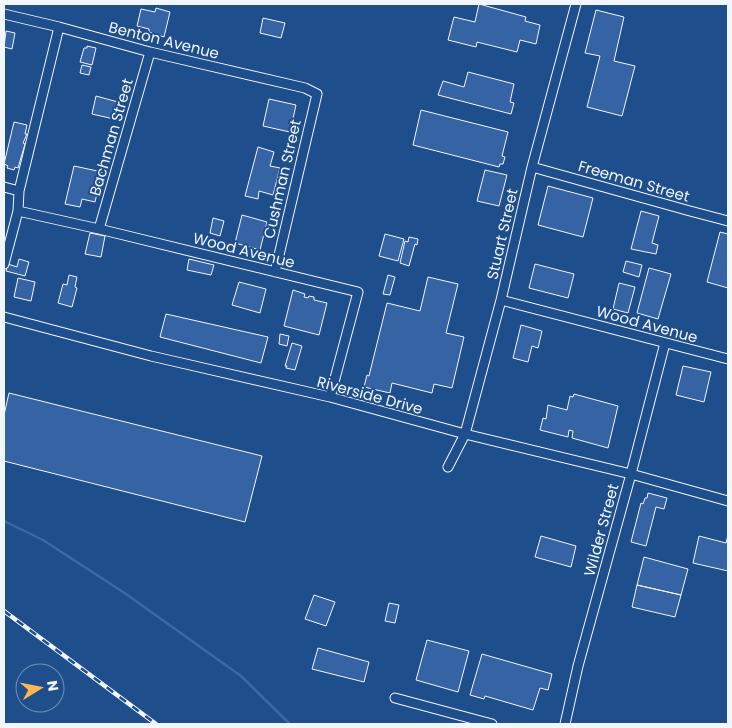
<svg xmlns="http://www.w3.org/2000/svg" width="732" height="728" font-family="Poppins,sans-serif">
<rect width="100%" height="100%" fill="#1f4e8c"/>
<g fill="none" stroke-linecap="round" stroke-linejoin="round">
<!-- stream -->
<path stroke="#3b69a3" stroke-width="2.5" d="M4,521l39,19 83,54 115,82 49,48"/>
</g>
<!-- building -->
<path fill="#3563a3" stroke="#f2f6ff" d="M479,4l47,13 -1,4 15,4 -4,19 -16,-4 -3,12 -40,-10 -1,5 -28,-7 6,-23 21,5z
M156,8l14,4 -6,25 -15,-5v-3l-12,-3 4,-17 14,3z
M596,10l28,7 -10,44 21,5 -13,50 -35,-9 13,-51 -15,-3z
M263,18l22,5 -4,15 -21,-5z
M6,31l9,2 -3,16 -8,-2z
M87,46l9,2 -4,17 -12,-3 4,-14h3z
M82,65l9,2 -2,8 -9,-2z
M468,72l46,12 -4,18 4,1 -3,11 -73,-19 5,-14 21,6z
M96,96l22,6 -4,17 -22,-5z
M269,99l27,6 -6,27 -27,-6z
M421,110l87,22 -6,24 3,1 -2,7h-3l-1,3 -86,-22z
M14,122l13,3 -2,9h2l-4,9 2,1 -7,24 -3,-1 -1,3 -7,-2 1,-2 -4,-2z
M258,147l16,5 -4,14 10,2 -7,27 -14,-4 -1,8 -13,-3z
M74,166l28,6 -7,30 -13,-3 -2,8 -15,-3z
M485,170l22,5 -8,31 -22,-5z
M548,186l45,12 -10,39 -45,-12z
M641,211l18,5 -7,27 6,2 -2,9 -25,-5z
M242,215l25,7 -7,28 -25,-7z
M213,218l11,3 -4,15 -10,-3z
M720,232l8,2v54l-21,-6z
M90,233l15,3 -4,21 -16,-3z
M385,234l19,5 -6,22 -19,-5z
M409,237l9,2 -1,6 -2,-1 -6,22 -9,-3 5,-22 3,1z
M19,259l10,3 -4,14 -19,-5 2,-7 9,3z
M189,259l25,6 -3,10 -24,-5z
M626,261l16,4 -3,12 -16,-5z
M535,264l39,10 -6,24 -39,-10z
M649,268l22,6 -13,45 -21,-6z
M69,275l8,2 -2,10 2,1 -5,19 -14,-4 5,-19 4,1z
M388,275l7,2 -5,18 -7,-1z
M428,277l30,7 -12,49 18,4 -12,51 -18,-4 -2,9 -40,-10 -2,10 -26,-6 3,-12 2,1 18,-73 33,8z
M18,278l17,4 -4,19 -17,-4z
M239,282l27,7 -6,24 -28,-8z
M619,283l16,4 -7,26 -15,-4z
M293,290l12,4 -1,3 4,1 1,-2 5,1v3l13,3 -8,32 -35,-9z
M166,314l102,23 -7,26 -101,-26z
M521,325l21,6 -4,17 -6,-2 -4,16 -15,-4z
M280,334l9,2 -2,10 -8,-2z
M292,343l10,3 -7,24 -9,-2 1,-2h-2z
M683,366l28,6 -7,30 -28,-7z
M9,393l253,63 -17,66 -241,-61v-46z
M574,394l44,12 -10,42 -36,-10 1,-7 -4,-1 -1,7 -28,-7 3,-12 3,1 2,-14 19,5 3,-14 3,1z
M648,493l19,5 -3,11 -8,-2 -10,39 -15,-4 10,-39 2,1 2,-6h2z
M728,535v36l-35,-8 6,-27 27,7z
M541,536l35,10 -5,21 -36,-10z
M644,557l44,12 -7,26 -44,-10z
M637,585l44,10 -6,22 -43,-10z
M314,595l21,7 -9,24 -21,-7z
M389,603l10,2 -4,18 -10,-2z
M427,640l42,11 -11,41 -42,-12z
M318,648l51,14 -5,20 -52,-13z
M482,654l70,20 -4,16 -8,-2 -7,22 -48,-14 -1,3 -14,-4z"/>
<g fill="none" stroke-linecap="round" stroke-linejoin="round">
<defs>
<path id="minor" d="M4,14l55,13 91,25 155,36 12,6 -42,178
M532,167l158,44 38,10
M4,187l15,4
M18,211l81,18 259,63 -28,105
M99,229l51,-177
M4,264l14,-53 1,-20 40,-164
M501,300l227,59
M4,317l147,39 179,41 135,37 166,40 97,27
M448,467l17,-33 36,-134 31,-133 44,-163
M395,698l97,26
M565,724l13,-58 53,-192 34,-131"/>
</defs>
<!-- minor casing -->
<use href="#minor" stroke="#f2f6ff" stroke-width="11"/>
<!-- minor -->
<use href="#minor" stroke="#1f4e8c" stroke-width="9"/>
<defs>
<path id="rail" d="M4,611l152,113"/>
</defs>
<!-- rail casing -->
<use href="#rail" stroke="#f2f6ff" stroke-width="4.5"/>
<!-- rail -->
<use href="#rail" stroke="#1f4e8c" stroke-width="2.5" stroke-dasharray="8" stroke-linecap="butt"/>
</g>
<g text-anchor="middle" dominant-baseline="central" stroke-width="4" stroke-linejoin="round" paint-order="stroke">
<!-- street labels -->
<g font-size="15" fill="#f2f6ff" stroke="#1f4e8c">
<text transform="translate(164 40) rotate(14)">Benton Avenue</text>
<text transform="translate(111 137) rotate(-74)">Bachman Street</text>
<text transform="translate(282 179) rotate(-77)">Cushman Street</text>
<text transform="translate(634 181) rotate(16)">Freeman Street</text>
<text transform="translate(502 234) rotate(-77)">Stuart Street</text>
<text transform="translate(244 250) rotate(14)">Wood Avenue</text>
<text transform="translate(647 324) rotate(15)">Wood Avenue</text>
<text transform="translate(370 395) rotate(15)">Riverside Drive</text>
<text transform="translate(601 530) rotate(-75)">Wilder Street</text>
</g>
</g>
<!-- border -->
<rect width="732" height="728" fill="none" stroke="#f2f6ff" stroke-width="10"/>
<!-- north arrow -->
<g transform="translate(40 688) rotate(80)"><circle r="24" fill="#1f4e8c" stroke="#7391ba"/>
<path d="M0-4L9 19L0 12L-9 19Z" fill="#ffb74d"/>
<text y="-8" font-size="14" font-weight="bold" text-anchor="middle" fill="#f2f6ff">N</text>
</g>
</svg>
